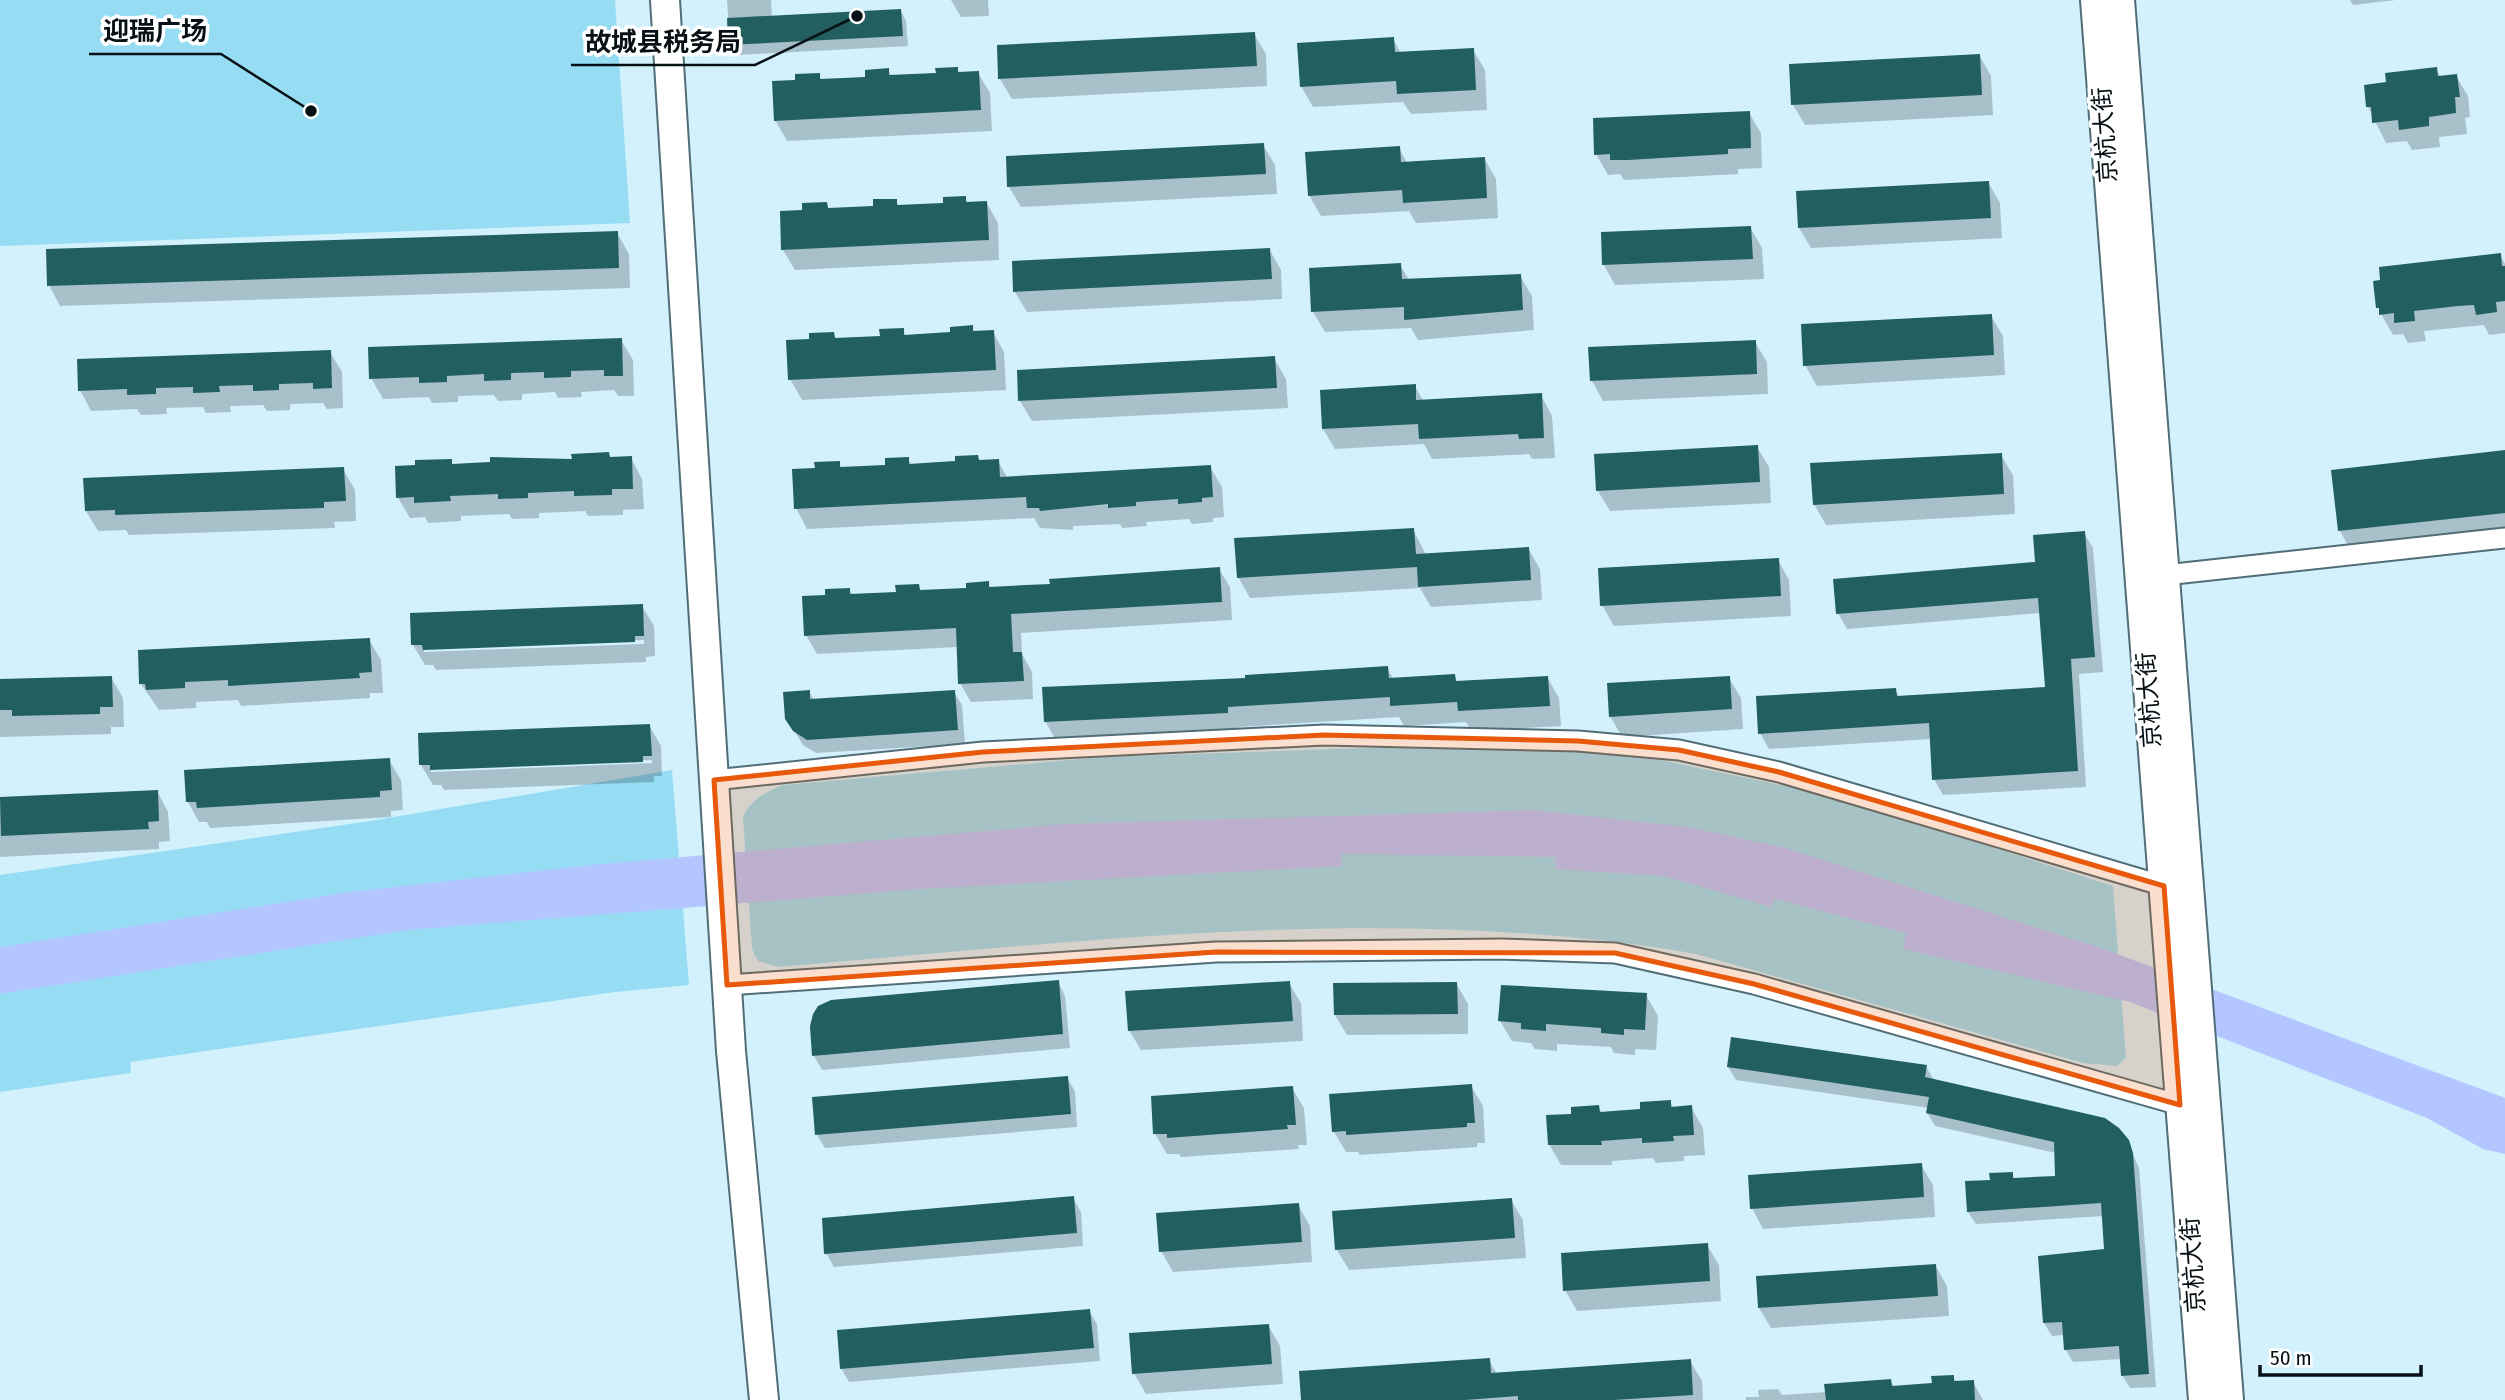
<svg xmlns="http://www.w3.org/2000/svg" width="2505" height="1400" font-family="'Fira Sans Condensed','Noto Sans SC',sans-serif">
<rect width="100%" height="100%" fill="#d2f1fc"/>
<!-- green -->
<path fill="#96ddf4" d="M0,0h615l15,223 -630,23z
M1390,747l196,5 75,8 172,36 280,90 13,172 -9,8 -34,-3 -387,-109c-303,-53 -614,-12 -918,13l-20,-6 -6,-12 -9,-132c8,-18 22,-24 39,-32l322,-28z
M672,770l17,215 -74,7 -485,70 1,11 -131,19v-217l370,-54z"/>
<!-- water -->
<path fill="#b3c6ff" d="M1534,810l153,17 95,20 319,101 404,150v56l-22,-5 -56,-31 -297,-116 -227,-53 3,-16 -131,-34 -4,8 -107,-31 -109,-7 1,-12 -215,-3 1,12 -422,23 -512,41 -408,64v-47l349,-55 241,-27 476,-41z"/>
<!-- shadow -->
<path fill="#0003" fill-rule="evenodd" d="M727,0h44l1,17 129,-6 5,10 2,25 -172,9 -6,-10z
M951,0h37l1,16 -28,1z
M2350,0h46l-43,5z
M1254,34l12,20 1,32 -255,13 -12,-20z
M1393,39l8,15 72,-4 12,20 2,40 -76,4 -8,-12 -90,5 -12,-21z
M1979,55l12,21 2,39 -188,10 -12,-20z
M957,68l3,6 18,-1 12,20 2,38 -205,10 -12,-21 21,-38 23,-8 3,7 45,-3 21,-8 4,7 46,-2z
M2436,69l5,9 15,-2 12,20 2,21 -5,1 2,16 -28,3 1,10 -28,3 -5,-9 -21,2 -18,-36 20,-23z
M1749,113l12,20 1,35 -24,1v5l-114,6 -4,-6 -12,1 -12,-21z
M1263,145l12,20 2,29 -256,13 -12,-20z
M1399,148l8,15 77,-5 12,21 2,39 -82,5 -7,-12 -88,5 -12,-21z
M1988,182l12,21 2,35 -191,10 -12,-20z
M965,198l3,5 18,-1 12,21 1,37 -204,10 -12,-20 21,-39 22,-7 4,6 45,-2 21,-8 3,7 46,-3z
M1750,227l12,21 2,31 -149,6 -11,-20z
M617,233l12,21 1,34 -570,18 -11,-21z
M1269,249l12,21 1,29 -255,13 -12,-20z
M2500,255l5,9v69l-16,2 -5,-10 -60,6 2,10 -18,2 -5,-9 -10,1 -12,-21z
M1400,265l9,15 111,-4 12,20 2,34 -116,10 -7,-12 -86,4 -12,-20 -2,-42z
M1991,316l12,20 2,39 -188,11 -12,-21z
M972,327l3,6 18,-1 11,20 2,38 -204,10 -12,-21 21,-38 22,-7 4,6 45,-3 21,-7 3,6 46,-2z
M621,340l12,20 1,36h-16l-4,-6 -33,2 1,5 -24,1 -3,-6 -33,2v6l-24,1 -4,-6 -36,1v6l-26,1 -3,-6 -46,2 -12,-21z
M1755,342l12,20 1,32 -165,7 -11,-20z
M330,352l12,20 1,36 -16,1 -4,-6 -33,1v6l-23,1 -4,-6 -33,1 1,6 -25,1 -3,-6 -37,1 1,6 -26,1 -4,-6 -46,2 -11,-21z
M1274,358l12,21 2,29 -256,13 -12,-20z
M1415,386l9,16 117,-7 11,21 3,42 -23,1 -3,-5 -97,5 -8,-15 -89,5 -12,-20z
M1757,447l12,20 2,36 -161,8 -12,-20 -2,-35z
M2505,452v78l-156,17 -9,-16 -7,-60z
M608,454l3,5 20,-1 11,21 2,30 -21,1v5l-35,1 -3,-5 -46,2v5l-27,1 -3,-5 -48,2v5l-33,2 -3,-6 -15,1 -12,-20 53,-37 2,4 120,-4z
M2001,455l12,20 2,39 -189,11 -12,-21z
M977,457l3,5 18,-1 10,18 202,-12 12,20 2,30 -11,1v4l-21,2 -3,-5 -43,3 1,4 -25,2 -2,-4 -47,2v4l-33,-2 -6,-10 -227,11 -11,-21 21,-38 22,-7 3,6 45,-2 21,-8 4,6 45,-2z
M343,469l12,21 1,31 -22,1 1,6 -206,7 -3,-5 -28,1 -12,-20z
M1413,529l13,26 102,-7 12,21 2,31 -111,7 -11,-19 -170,10 -12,-21z
M2084,533l9,15 10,124 -24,2 7,113 -143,8 -9,-16 -3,-40 -162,10 -9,-16 135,-43 5,8 147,-9 -6,-76 -194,16 -9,-16 199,-49z
M1778,560l11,20 2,36 -177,10 -12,-21z
M1219,569l11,18 2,33 -211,13 1,21 10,18 1,27 -62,3 -11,-19 -2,-36 -141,7 -11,-19 21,-38 22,-8 4,6 44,-2 21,-8 4,7 46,-2 20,-7 3,6 60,-4z
M642,606l12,20 1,30 -9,1v5l-210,8 -3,-5h-8l-12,-20zM644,640v4l-220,8v-4z
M369,640l12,20 2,33h-13v5l-129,8 -3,-6 -42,2v6l-37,2 -18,-26z
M1387,668l7,12 60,-4 4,7 89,-6 12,21 2,28 -90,5 -5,-9 -62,4 -5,-9 -160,10v6l-182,9 -12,-21 202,-42z
M111,677l12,21 1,29h-13v7l-111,3v-56z
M1729,678l12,20 2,31 -121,8 -12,-21z
M809,692l5,8 140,-8 8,13 3,39 -149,9 -13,-8 -16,-26z
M649,725l12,21 1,30h-8v6l-210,8 -3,-5h-8l-12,-20zM652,760v3l-221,9v-4z
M389,760l12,20 2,30 -12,1v6l-181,11 -3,-6h-8l-11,-20z
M157,791l11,21 2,29 -11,1v7l-159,8v-58z
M1058,982l7,14 5,52 -248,22 -8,-14z
M1289,983l12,20 2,38 -162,9 -12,-20z
M1456,983l12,21v30l-121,1 -12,-20v-30z
M1646,995l12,21 -2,34 -21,-1v6l-21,-2 -3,-6 -54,-3v7l-22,-2 -4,-6 -19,-2 -12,-20z
M1728,1067h198l8,13 193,61 12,27 17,219 -26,1 -8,-13 -1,-16 -48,3 -8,-13 -1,-14 -12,1 -8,-13 62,-72 -2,-35 -128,8 -8,-12 24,-30 20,-8 3,6 42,-3 -1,-24 -121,-27 -8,-13 2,-5 -193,-28z
M1067,1078l8,13 2,36 -252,21 -8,-13z
M1471,1086l12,20 2,37h-8v4l-117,8 -2,-3h-12l-12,-20 -3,-37z
M1292,1088l12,20 3,37h-9l1,4 -118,8 -2,-3h-12l-12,-20z
M1670,1102l4,6 17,-1 12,21 2,27 -21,1v5l-28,2 -3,-5 -41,3v4h-51l-12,-21 24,-29 25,-8 4,6 40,-3z
M1921,1165l12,20 2,32 -172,12 -11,-21z
M1073,1198l8,14 2,34 -249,21 -8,-14z
M1511,1200l12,20 3,38 -177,12 -12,-20z
M1298,1205l12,21 2,36 -139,10 -12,-21z
M1707,1245l12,20 2,36 -144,10 -12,-21z
M1935,1265l12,21 2,30 -178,12 -12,-20z
M1089,1311l8,13 3,37 -251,21 -8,-14z
M1268,1325l12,21 3,38 -137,10 -12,-21z
M1489,1360l8,14 193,-13 12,20 1,19h-401z
M1953,1377l4,6 16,-1 10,18h-237v-3h13l-1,-7 20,-1 4,6 45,-3 64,-11 3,6 40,-3z"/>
<!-- building -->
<path fill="#226060" d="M901,9l2,27 -175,9 -1,-27z
M1255,32l2,34 -259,13 -1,-34z
M1394,37l1,15 79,-4 2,42 -79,4 -1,-13 -96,6 -3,-44z
M1980,54l2,41 -191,10 -2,-41z
M958,67v5l21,-1 2,39 -207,11 -2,-40 23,-1v-6l25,-1v6l45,-2v-7l24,-2v7l47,-2 -1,-5z
M2437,67l1,9 19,-2 3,23h-5l1,16 -27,4v9l-30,4 -1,-10 -26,3 -1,-16h-5l-2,-22 22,-3 -1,-9z
M1750,111l1,37 -23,1v5l-100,6h-18v-6l-16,1 -1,-37z
M1264,143l2,31 -259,13 -1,-31z
M1400,146l1,16 84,-5 2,41 -84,5 -1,-13 -94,6 -3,-44z
M1989,181l2,37 -193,10 -2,-37z
M966,196v6l21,-1 2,39 -208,10 -1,-39 22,-1v-7l25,-1 1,6 45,-2v-7h24v6l46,-2v-6z
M1751,226l2,33 -151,6 -1,-33z
M618,231l1,37 -572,18 -1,-37z
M1270,248l2,31 -259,13 -1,-31z
M2501,253l1,13h3v35l-9,1 1,10 -21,3 -2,-10 -16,1 -44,5 1,10 -21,2v-10l-15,2v-7h-3l-3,-27 7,-1 -1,-13z
M1401,263l1,16 119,-5 2,36 -119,10v-13l-93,5 -2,-44z
M1992,314l2,41 -191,11 -2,-42z
M973,325v6l21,-1 2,40 -208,10 -2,-40 23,-1v-6l25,-1 1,6 45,-2 -1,-7 25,-1v7l46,-3v-5z
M622,338l1,38h-19v-6l-33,1v6l-27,1v-6l-33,1v7l-27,1v-7l-37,2v6l-28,1v-6l-50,2 -1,-32z
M1756,340l1,34 -167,7 -2,-34z
M331,350l1,38 -19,1v-6l-34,1v6l-26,1v-6l-34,1 1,6 -27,1v-6l-37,1v6l-29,1v-6l-49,2 -1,-32z
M1275,356l2,32 -259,13 -1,-31z
M1416,384v16l126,-7 2,45 -25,1 -1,-5 -99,5 -1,-15 -96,5 -2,-39z
M1758,445l2,37 -164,9 -2,-37z
M2505,450v63l-167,18 -7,-61z
M609,452l1,5 22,-1 1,33h-21v6l-38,1v-5l-46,2v5l-30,1v-5l-48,2 1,5 -37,2v-6l-18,1 -1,-32 20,-1v-5l37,-1v5l38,-2v-5l82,2 -1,-5z
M2002,453l2,41 -191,11 -3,-42z
M978,455l1,5 20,-1 1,18 211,-12 2,32 -11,1v4l-24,2v-5l-42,3v4l-28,2v-4l-68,7 -1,-3h-12l-1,-11 -232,12 -2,-40 23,-1 -1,-6 26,-1v6l45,-2v-7l24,-1v7l46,-3v-5z
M344,467l2,34 -22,1v6l-209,7v-5l-30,1 -2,-33z
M1414,528l2,26 113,-7 2,33 -113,7 -1,-20 -180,11 -3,-40z
M2085,531l10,126 -24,2 7,112 -146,9 -3,-57 -171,11 -2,-38 140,-8 1,8 148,-9 -7,-89 -202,16 -3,-35 202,-17 -2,-27z
M1779,558l2,38 -181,10 -2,-38z
M1220,567l2,35 -211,12 2,38h9l2,29 -66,3 -2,-56 -152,8 -2,-40 23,-1v-6l25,-1v6l46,-2 -1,-7 24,-1 1,6 46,-2v-5l23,-2v6l37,-2 24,-1 -1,-5z
M643,604l1,32h-9v6l-212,8 -1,-5h-11l-1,-32z
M370,638l2,34 -13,1 1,5 -132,8v-6l-43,2v6l-39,2 -1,-6h-6l-1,-34z
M1388,666l1,12 66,-4 1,7 92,-5 2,30 -92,5 -1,-9 -67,4v-9l-162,10v6l-184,9 -2,-35 203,-9v-3z
M112,676l1,31h-13v7l-88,2v-6h-12v-31z
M1730,676l2,33 -123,8 -2,-34z
M810,690v9l145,-9 3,40 -151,10 -14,-9 -8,-12 -2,-27z
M650,724l2,32h-9v6l-213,8v-5h-11l-1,-32z
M390,758l2,32 -12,1v6l-183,11 -1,-6h-10l-2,-32z
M158,790l1,31 -11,1 1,7 -148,7 -1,-39z
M1059,980l4,54 -251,22 -2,-30 3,-12 5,-8 13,-6z
M1290,981l3,40 -165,10 -3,-40z
M1457,982l1,32 -124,1 -1,-32z
M1501,985l146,8 -2,37 -21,-1v6l-23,-2v-5l-55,-4v7l-25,-2v-6l-23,-2z
M1731,1037l196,28 -2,12 180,41 14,10 10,12 4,13 16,221 -28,2 -2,-30 -55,4 -2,-28 -19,1 -5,-67 66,-7 -3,-46 -134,9 -2,-31 25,-1 -1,-7 24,-1v6l42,-2 -1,-34 -128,-29 3,-16 -202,-30z
M1068,1076l3,38 -256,21 -3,-38z
M1472,1084l3,39h-8v4l-121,8v-4l-14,1 -3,-38z
M1293,1086l3,39h-9l1,4 -121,9v-4h-14l-2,-38z
M1671,1100v7l21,-2 2,30 -21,1 1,5 -32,2v-5l-41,3 1,4h-54l-2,-30 25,-1v-7l28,-2 1,7 40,-3v-7z
M1922,1163l2,34 -174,12 -2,-34z
M1074,1196l3,37 -253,21 -2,-36z
M1512,1198l3,40 -180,12 -3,-39z
M1299,1203l3,39 -143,10 -3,-39z
M1708,1243l2,38 -147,10 -2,-38z
M1936,1264l2,32 -180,12 -2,-32z
M1090,1309l4,39 -254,21 -3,-39z
M1269,1324l3,40 -140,10 -3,-41z
M1490,1358l1,15 200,-14 2,36 -79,5h-96v-4l-53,4h-164l-2,-29z
M1954,1375v6l20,-1 1,20h-149l-2,-16 67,-5 1,7 40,-3 -1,-7z"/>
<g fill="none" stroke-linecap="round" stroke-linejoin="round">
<defs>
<path id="street" d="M2165,575l340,-37
M714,780l269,-28 341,-17 254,6 101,9 100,22 385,114
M727,985l489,-33 285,-3 114,4 139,31 426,121"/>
<path id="secondary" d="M665,0l66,1051 33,349
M2095,0l108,1400
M2120,0l109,1400"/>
</defs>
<!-- street casing -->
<use href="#street" stroke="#516d76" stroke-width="23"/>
<!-- secondary casing -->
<use href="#secondary" stroke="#516d76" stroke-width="32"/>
<!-- street -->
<use href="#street" stroke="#fff" stroke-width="19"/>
<!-- secondary -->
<use href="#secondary" stroke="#fff" stroke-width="28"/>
</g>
<!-- marked area -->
<path fill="#e8590c" fill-opacity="0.2" stroke="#e8590c" stroke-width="5" stroke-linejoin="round" d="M1324,735l254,6 101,9 100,22 385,114 16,219 -426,-121 -139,-31 -399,-1 -489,33 -13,-205 269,-28z"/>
<g text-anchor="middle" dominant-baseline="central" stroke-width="7" stroke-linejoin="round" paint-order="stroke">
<!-- street labels -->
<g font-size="24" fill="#071115" stroke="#fff">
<text transform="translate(2105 135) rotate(-94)">京杭大街</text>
<text transform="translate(2149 700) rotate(-94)">京杭大街</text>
<text transform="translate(2193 1265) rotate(-94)">京杭大街</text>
</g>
</g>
<!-- callouts -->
<path fill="none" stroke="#071115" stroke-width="2.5" d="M311 111L221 54H89M857 16L755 65H571"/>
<g fill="#071115" stroke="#fff" stroke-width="2.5">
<circle cx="311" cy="111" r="7"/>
<circle cx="857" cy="16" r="7"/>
</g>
<g font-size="26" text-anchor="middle" font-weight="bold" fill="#071115" stroke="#fff" stroke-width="7" stroke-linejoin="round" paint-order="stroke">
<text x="155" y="40">迎瑞广场</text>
<text x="663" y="51">故城县税务局</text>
</g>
<!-- scale -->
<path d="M2260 1365v10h161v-10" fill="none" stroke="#071115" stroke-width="3.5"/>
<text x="2270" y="1365" font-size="21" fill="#071115" stroke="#ffffff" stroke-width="5" paint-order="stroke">50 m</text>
</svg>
